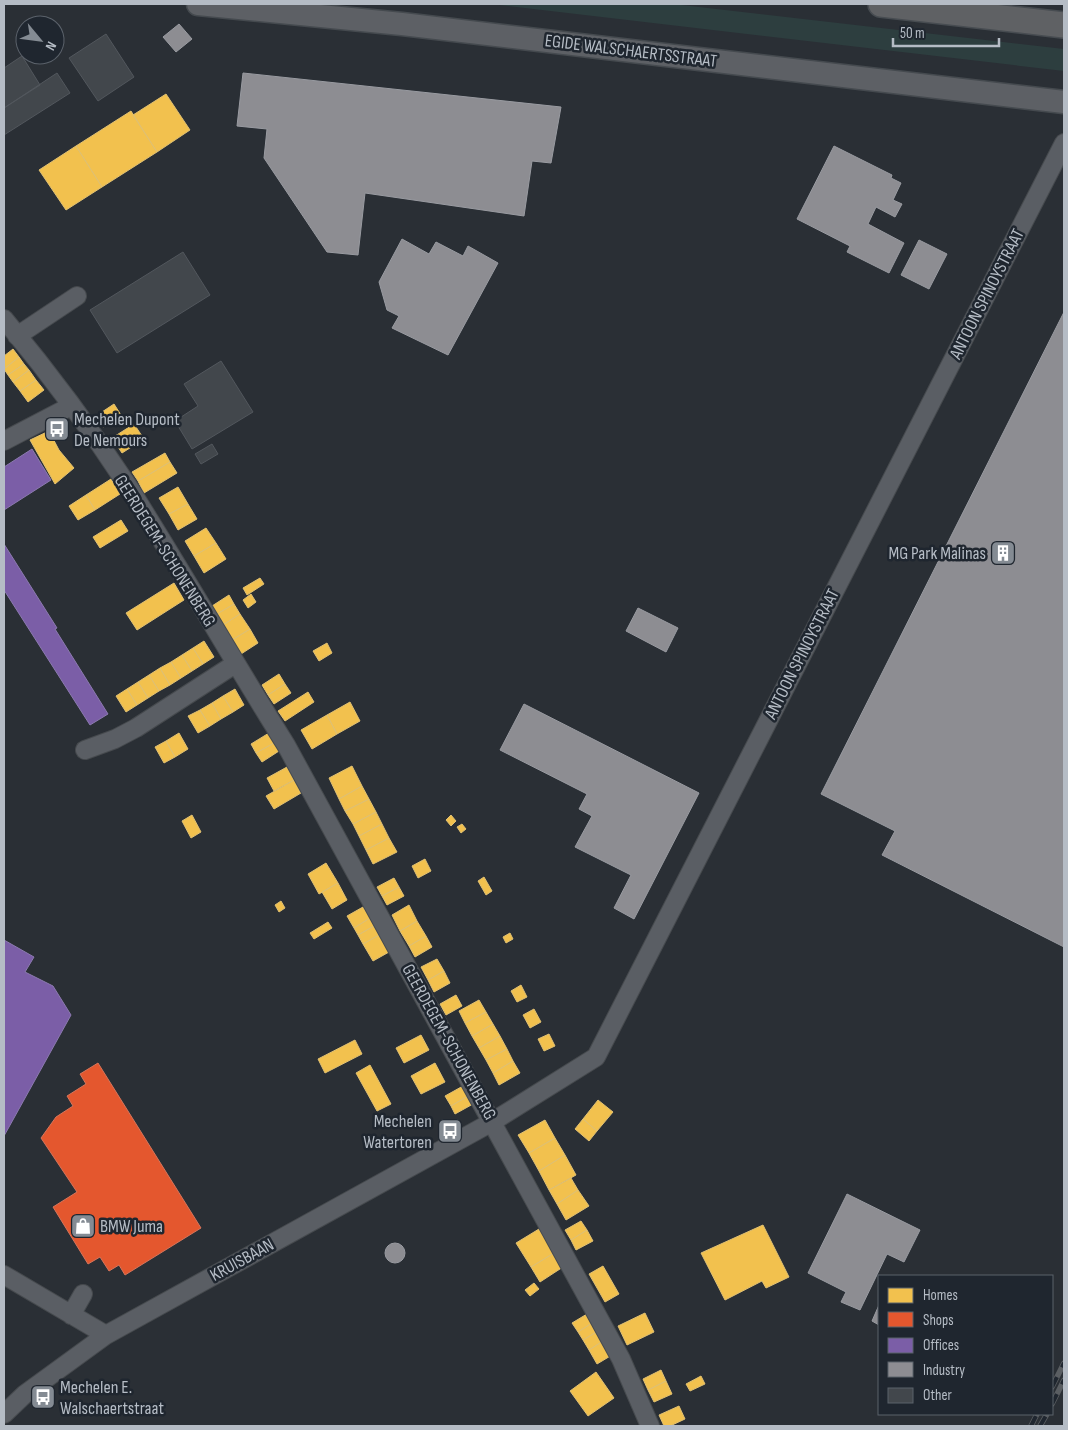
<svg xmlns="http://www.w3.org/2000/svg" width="1068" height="1430" font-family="'Sofia Sans Condensed',sans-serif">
<rect width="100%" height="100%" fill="#2a2f35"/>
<!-- green -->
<path fill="#2d3e3f" d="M491,4h182l391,45v22z"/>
<!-- homes -->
<path fill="#f2c14e" stroke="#e0c072" d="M166,94l24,36 -33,22 -24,-37z
M131,111l26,41 -55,35 -26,-41z
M76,146l26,41 -36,23 -27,-40z
M13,349l6,8 -15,12v-13z
M19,357l5,7 -16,11 -4,-6z
M24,364l5,6 -16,12 -5,-7z
M29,370l7,10 -16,11 -7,-9z
M36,380l8,10 -16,12 -8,-11z
M114,404l7,11 -18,12 -7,-11z
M134,424l10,15 -22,14 -10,-15z
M49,431l10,19 15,18 -19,16 -25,-44z
M165,453l5,9 -32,19 -6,-9z
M170,462l7,11 -33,20 -6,-12z
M111,479l9,15 -25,16 -9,-15z
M178,487l10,17 -19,10 -10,-16z
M86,495l9,15 -17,10 -9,-14z
M188,504l9,15 -19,11 -9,-16z
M121,520l7,11 -28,17 -7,-11z
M206,528l10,15 -22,13 -9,-15z
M216,543l10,16 -22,14 -10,-17z
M260,578l4,6 -17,11 -4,-7z
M174,583l10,17 -47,30 -11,-17z
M251,594l5,8 -8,6 -5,-8z
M229,595l5,9 -17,10 -5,-8z
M234,604l6,10 -17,11 -6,-11z
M240,614l10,15 -18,11 -9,-15z
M250,629l8,14 -17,11 -9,-14z
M204,641l10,16 -11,7 -10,-16z
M327,643l5,10 -13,8 -6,-10z
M193,648l10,16 -11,7 -10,-16z
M182,655l10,16 -11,7 -10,-16z
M171,662l10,16 -11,7 -10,-17z
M160,668l10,17 -11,6 -10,-16z
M279,674l6,10 -17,11 -6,-10z
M149,675l10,16 -11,7 -10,-16z
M138,682l10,16 -11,7 -10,-16z
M285,684l6,9 -17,11 -6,-9z
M127,689l10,16 -11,7 -10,-16z
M235,689l9,16 -11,7 -10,-16z
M308,692l6,10 -29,19 -7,-10z
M223,696l10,16 -12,7 -9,-16z
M350,702l10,19 -23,13 -10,-19z
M212,703l9,16 -11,7 -10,-16z
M200,710l10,16 -12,7 -10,-17z
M327,715l10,19 -25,15 -11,-19z
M179,733l9,16 -13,8 -9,-16z
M269,733l5,10 -18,10 -5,-9z
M166,741l9,16 -11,6 -9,-16z
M274,743l5,8 -17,11 -6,-9z
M352,766l10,20 -23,13 -10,-21z
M287,767l7,13 -20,11 -7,-13z
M294,780l7,13 -27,16 -8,-13z
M362,786l7,13 -24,12 -6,-12z
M369,799l7,13 -23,12 -8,-13z
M376,812l6,12 -23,12 -6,-12z
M192,815l9,17 -10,6 -9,-17z
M451,815l5,6 -5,5 -5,-6z
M382,824l7,14 -23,12 -7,-14z
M462,824l4,5 -5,4 -4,-6z
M389,838l8,14 -24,12 -7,-14z
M425,859l6,12 -13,7 -6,-12z
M326,863l12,20 -19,11 -11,-20z
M484,877l8,14 -6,4 -8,-14z
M394,878l5,9 -17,9 -5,-9z
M338,883l9,17 -15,9 -10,-17z
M399,887l5,9 -17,9 -5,-9z
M281,901l4,7 -6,4 -4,-7z
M409,905l8,16 -17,10 -8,-16z
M363,907l7,11 -16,10 -7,-12z
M370,918l4,8 -16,9 -4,-7z
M417,921l9,15 -17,10 -9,-15z
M328,922l4,6 -18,11 -4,-6z
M374,926l5,9 -16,9 -5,-9z
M510,933l3,6 -7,4 -3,-6z
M379,935l10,17 -16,9 -10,-17z
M426,936l6,11 -17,10 -6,-11z
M437,959l7,12 -16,9 -7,-13z
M444,971l6,12 -16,9 -6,-12z
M521,985l6,12 -10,5 -6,-11z
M456,995l6,11 -16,9 -6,-11z
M479,1000l7,12 -21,11 -6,-12z
M534,1009l7,13 -11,6 -7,-13z
M486,1012l7,12 -21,12 -7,-13z
M493,1024l7,12 -21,12 -7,-12z
M549,1034l6,12 -11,5 -6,-12z
M421,1035l8,15 -25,13 -8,-15z
M500,1036l7,13 -21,11 -7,-12z
M355,1040l7,14 -37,19 -7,-14z
M507,1049l6,12 -20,12 -7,-13z
M513,1061l7,12 -21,12 -6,-12z
M435,1063l10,19 -24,12 -10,-18z
M370,1065l21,39 -14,7 -21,-38z
M463,1086l5,10 -17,10 -6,-10z
M468,1096l5,8 -18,10 -4,-8z
M598,1100l15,12 -16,19 -14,-12z
M583,1119l14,12 -8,10 -14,-12z
M545,1120l10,18 -26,15 -11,-18z
M555,1138l10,17 -26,16 -10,-18z
M565,1155l11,20 -27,15 -10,-19z
M571,1178l7,12 -21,14 -8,-14z
M578,1190l11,16 -23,14 -9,-16z
M581,1221l6,9 -16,10 -6,-10z
M763,1225l26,52 -23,11 -4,-7 -37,19 -24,-47z
M539,1229l15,24 -23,14 -15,-24z
M587,1230l6,11 -17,9 -5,-10z
M554,1253l9,14 -23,15 -9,-15z
M603,1266l16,28 -14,8 -16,-28z
M534,1283l5,6 -9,7 -5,-6z
M645,1313l9,19 -27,13 -9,-19z
M587,1314l5,9 -14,9 -6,-9z
M592,1323l6,8 -15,9 -5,-8z
M598,1331l5,10 -14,9 -6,-10z
M603,1341l9,14 -15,9 -8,-14z
M661,1370l5,11 -18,9 -5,-11z
M596,1372l18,26 -26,18 -18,-25z
M701,1376l4,8 -15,7 -4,-7z
M666,1381l6,13 -18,8 -6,-12z
M679,1406l6,13 -15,7h-6l-5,-11z"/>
<!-- shops -->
<path fill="#e4572e" stroke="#d6755b" d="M98,1063l103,165 -76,47 -6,-10 -10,6 -9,-14 -12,7 -35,-57 24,-15 -36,-54 15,-21 17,-11 -6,-10 19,-12 -6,-10z"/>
<!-- offices -->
<path fill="#7b5ea7" stroke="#8c7ab0" d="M32,449l19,31 -47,30v-43z
M4,544l53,84 -2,1 53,85 -18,11 -86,-135z
M4,940l30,17 -9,15 28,14 18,29 -67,121z"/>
<!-- industry -->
<path fill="#8d8d92" stroke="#999ba1" d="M179,24l13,15 -16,13 -13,-15z
M243,73l318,34 -10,56 -19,-2 -8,55 -159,-23 -7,62 -31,-3 -63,-94 3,-29 -30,-3z
M834,146l58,29 -1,3 10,5 -8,17 9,4 -7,13 -19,-10 -8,17 36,19 -15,30 -42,-21 3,-6 -53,-27z
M402,239l27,15 7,-12 27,14 5,-10 30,17 -50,92 -56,-27 7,-12 -12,-6 -8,-28z
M919,240l28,14 -18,35 -28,-14z
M1064,312v635l-182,-92 13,-24 -74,-37z
M638,608l40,20 -12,24 -40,-21z
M524,704l175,89 -65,126 -20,-11 17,-33 -56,-28 17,-31 -13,-7 8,-15 -87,-44z
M847,1194l73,36 -16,32 -17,-8 -27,56 -19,-8 5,-10 -38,-19z
M385 1253a10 10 0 1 1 20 0a10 10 0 1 1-20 0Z
M879,1305v20l-7,-4z"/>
<!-- building -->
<path fill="#42474c" stroke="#52575d" d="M106,34l28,43 -36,24 -29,-43z
M22,56l18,29 -36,23v-40z
M57,73l13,20 -66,42v-27z
M183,252l27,43 -93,58 -27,-43z
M221,361l32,51 -61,37 -17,-28 23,-15 -14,-22z
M212,444l6,10 -17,10 -6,-10z"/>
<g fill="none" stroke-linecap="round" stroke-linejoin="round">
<defs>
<path id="minor" d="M4,319c44,53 86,109 124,167 54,85 104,173 158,259l335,614 29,67
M17,336l60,-40
M4,441l67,-35
M85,750l30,-11 21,-11 99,-64
M4,1275l102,60
M71,1315l12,-21
M4,1414l21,-20 81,-59 386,-213 104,-65 468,-914"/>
<path id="major" d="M198,4l204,20 662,78"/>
<path id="highway" d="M881,4l183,21"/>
</defs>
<!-- minor casing -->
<use href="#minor" stroke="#464a4e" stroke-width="20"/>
<!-- major casing -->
<use href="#major" stroke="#454a4f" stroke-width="25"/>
<!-- highway casing -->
<use href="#highway" stroke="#474c51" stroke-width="28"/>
<!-- minor -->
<use href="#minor" stroke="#5a5e64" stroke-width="18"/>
<!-- major -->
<use href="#major" stroke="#5d6065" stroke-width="22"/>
<!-- highway -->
<use href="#highway" stroke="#5f6164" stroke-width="25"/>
<defs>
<path id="rail" d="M1052,1387l12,-24
M1052,1404l12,-24
M1031,1426l6,-12
M1040,1426l7,-12"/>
</defs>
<!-- rail casing -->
<use href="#rail" stroke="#5a5e62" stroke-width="5.5"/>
<!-- rail -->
<use href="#rail" stroke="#1f262f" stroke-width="4" stroke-dasharray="11" stroke-linecap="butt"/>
</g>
<!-- icons -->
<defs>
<symbol id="bus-square" viewBox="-11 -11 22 22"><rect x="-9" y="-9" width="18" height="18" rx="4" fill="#848b93" stroke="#1f262f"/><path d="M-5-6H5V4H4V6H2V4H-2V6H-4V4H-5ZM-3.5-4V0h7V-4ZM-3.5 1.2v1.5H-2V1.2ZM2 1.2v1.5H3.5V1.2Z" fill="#fff"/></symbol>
<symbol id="building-square" viewBox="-11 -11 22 22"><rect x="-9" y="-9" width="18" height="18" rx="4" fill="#848b93" stroke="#1f262f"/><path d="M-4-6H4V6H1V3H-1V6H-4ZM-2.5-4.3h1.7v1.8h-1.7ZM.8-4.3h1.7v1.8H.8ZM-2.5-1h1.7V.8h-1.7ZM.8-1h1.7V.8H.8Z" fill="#fff"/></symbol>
<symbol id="shop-square" viewBox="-11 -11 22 22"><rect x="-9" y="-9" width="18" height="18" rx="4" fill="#848b93" stroke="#1f262f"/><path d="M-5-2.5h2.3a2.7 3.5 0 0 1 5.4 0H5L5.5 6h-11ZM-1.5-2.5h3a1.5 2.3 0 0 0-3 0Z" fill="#fff"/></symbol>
</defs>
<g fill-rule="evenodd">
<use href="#bus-square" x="43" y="415" width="28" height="28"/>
<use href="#building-square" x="989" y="539" width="28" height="28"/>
<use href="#bus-square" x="436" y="1117" width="28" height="28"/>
<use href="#shop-square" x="69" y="1212" width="28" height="28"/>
<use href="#bus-square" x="29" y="1383" width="28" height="28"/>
</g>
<g text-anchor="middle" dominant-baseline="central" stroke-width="5" stroke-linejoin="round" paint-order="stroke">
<!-- street labels -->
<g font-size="18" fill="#b5bcc5" stroke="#1f262f">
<text transform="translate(631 51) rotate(7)">EGIDE WALSCHAERTSSTRAAT</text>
<text transform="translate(987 294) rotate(-63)">ANTOON SPINOYSTRAAT</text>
<text transform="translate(165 551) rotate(58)">GEERDEGEM-SCHONENBERG</text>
<text transform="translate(802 654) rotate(-63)">ANTOON SPINOYSTRAAT</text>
<text transform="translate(449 1042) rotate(61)">GEERDEGEM-SCHONENBERG</text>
<text transform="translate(242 1260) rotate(-29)">KRUISBAAN</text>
</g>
<!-- poi labels -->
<g font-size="18" fill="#b5bcc5" stroke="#1f262f" text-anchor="start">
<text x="74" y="419">Mechelen Dupont<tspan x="74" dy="21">De Nemours</tspan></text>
<text x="986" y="553" text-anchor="end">MG Park Malinas</text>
<text x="432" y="1121" text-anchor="end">Mechelen<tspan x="432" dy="21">Watertoren</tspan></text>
<text x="100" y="1226">BMW Juma</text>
<text x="60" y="1387">Mechelen E.<tspan x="60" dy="21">Walschaertstraat</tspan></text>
</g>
</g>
<!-- border -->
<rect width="1068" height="1430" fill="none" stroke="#b5bcc5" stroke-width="10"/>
<!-- legend -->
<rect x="878" y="1275" width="175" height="140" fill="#1f262f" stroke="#5b626b"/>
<rect x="888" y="1288" width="25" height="15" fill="#f2c14e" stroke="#5b626b"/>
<text x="923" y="1300" font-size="15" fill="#b5bcc5">Homes</text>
<rect x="888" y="1312" width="25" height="15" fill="#e4572e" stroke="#5b626b"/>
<text x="923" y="1325" font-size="15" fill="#b5bcc5">Shops</text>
<rect x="888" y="1338" width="25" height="15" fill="#7b5ea7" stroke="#5b626b"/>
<text x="923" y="1350" font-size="15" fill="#b5bcc5">Offices</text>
<rect x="888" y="1362" width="25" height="15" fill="#8d8d92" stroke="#5b626b"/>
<text x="923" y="1375" font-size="15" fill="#b5bcc5">Industry</text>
<rect x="888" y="1388" width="25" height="15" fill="#42474c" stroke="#5b626b"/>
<text x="923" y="1400" font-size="15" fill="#b5bcc5">Other</text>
<!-- north arrow -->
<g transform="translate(40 40) rotate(119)"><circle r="24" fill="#1f262f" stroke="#5b626b"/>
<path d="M0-4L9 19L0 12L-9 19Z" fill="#848b93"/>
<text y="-8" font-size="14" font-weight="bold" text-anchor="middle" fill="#b5bcc5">N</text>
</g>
<!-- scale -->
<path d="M893 38v8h106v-8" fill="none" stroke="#b5bcc5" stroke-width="2.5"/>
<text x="900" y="38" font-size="15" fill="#b5bcc5" stroke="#1f262f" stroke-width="4" paint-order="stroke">50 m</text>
</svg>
